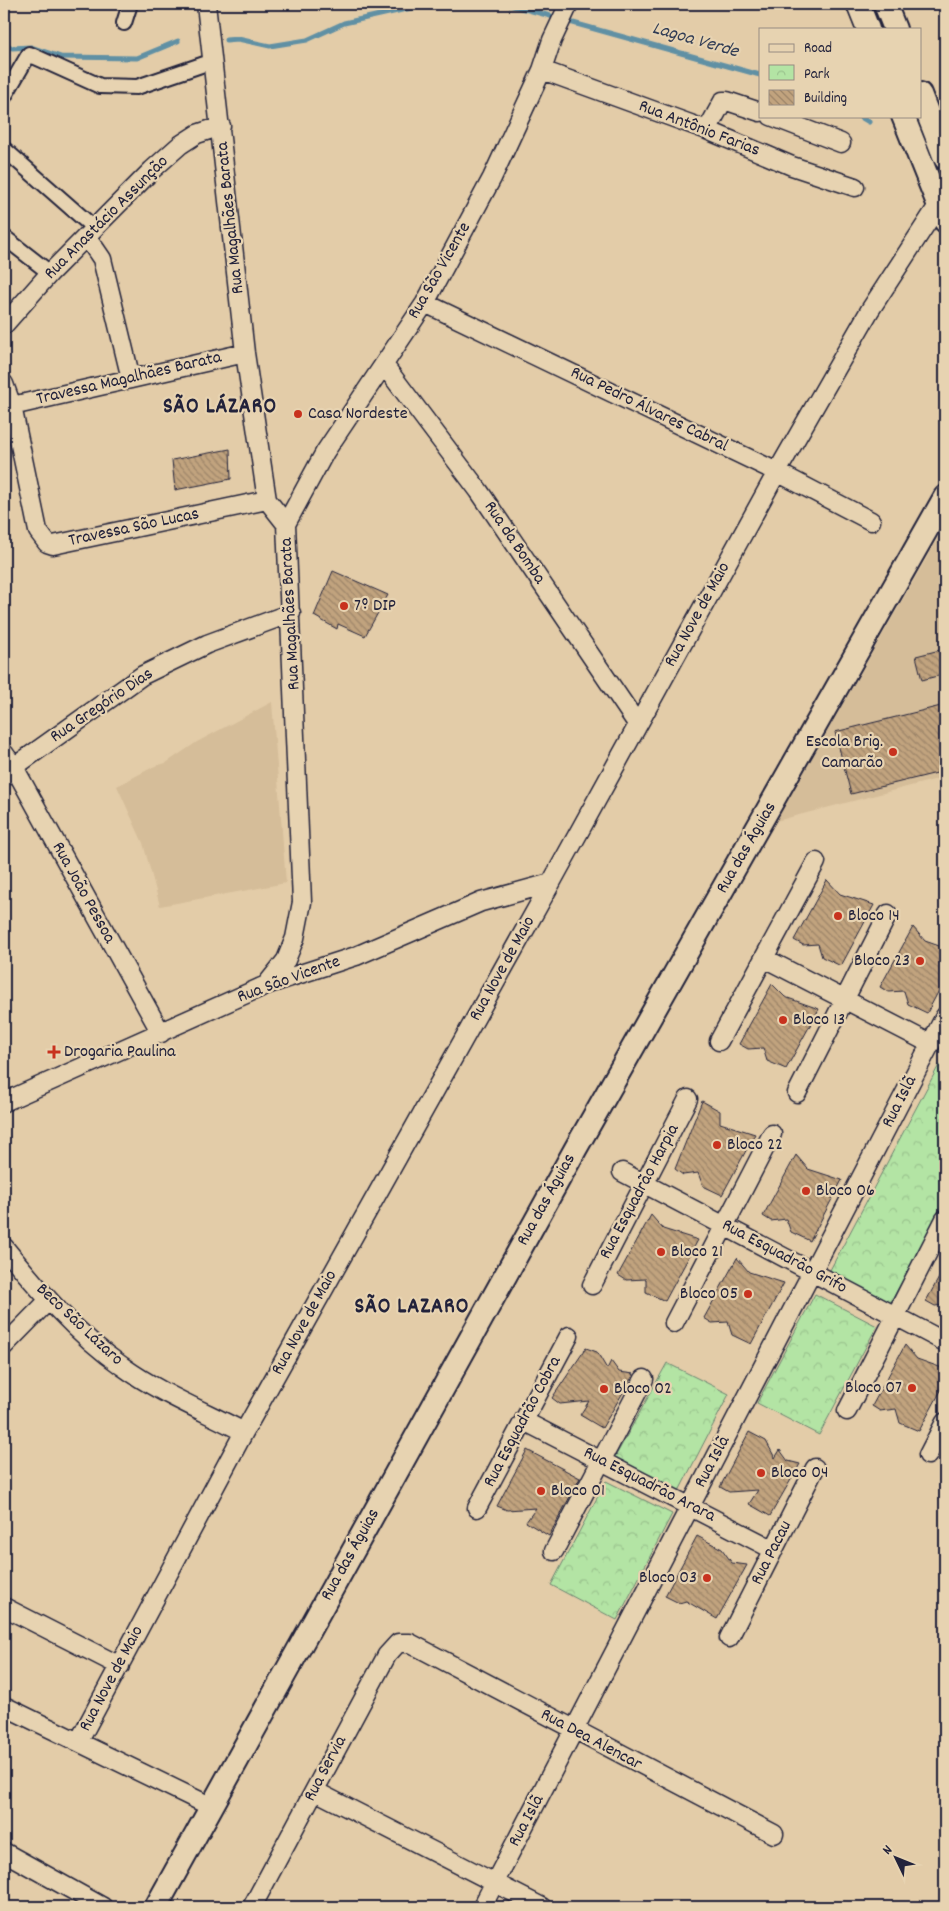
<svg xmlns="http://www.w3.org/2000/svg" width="949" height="1911" font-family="Dekko,sans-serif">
<defs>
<pattern id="park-crowns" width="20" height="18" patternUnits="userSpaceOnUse" patternTransform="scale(1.25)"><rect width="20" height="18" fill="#b3e4a4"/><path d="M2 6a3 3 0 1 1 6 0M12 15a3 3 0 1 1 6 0" fill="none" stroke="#9ac38e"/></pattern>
<pattern id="building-back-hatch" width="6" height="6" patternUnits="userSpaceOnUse" patternTransform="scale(1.25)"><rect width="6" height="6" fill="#c1a37e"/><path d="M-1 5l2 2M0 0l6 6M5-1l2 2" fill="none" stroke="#9c8468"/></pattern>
</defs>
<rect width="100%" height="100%" fill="#e3cca8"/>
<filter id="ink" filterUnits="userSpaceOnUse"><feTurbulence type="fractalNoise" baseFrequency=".02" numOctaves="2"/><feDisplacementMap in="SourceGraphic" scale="10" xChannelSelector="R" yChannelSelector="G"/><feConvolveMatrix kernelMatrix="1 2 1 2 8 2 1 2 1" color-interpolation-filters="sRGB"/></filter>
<g filter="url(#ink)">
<!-- built -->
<path fill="#d5bd99" d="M945,526v251l-169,44z
M272,702l14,181 -126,23 -17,-63 -26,-57 38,-20 11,-3 31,-21z"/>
<!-- park -->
<path fill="url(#park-crowns)" stroke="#6a8370" d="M939,1065l6,4v131l-55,104 -61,-32z
M815,1294l62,32 -58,109 -62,-32z
M667,1363l62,31 -50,97 -64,-34z
M606,1481l66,33 -55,106 -66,-35z"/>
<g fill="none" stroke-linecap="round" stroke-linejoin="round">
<!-- stream -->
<path stroke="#6190a4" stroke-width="5" d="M506,4l52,14
M566,21l194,54
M226,40l12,-1 32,7 37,-6 37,-17 85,-19
M4,43l8,5 19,-1 30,10 76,1 41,-17
M859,116l10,6"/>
</g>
<!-- building -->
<path fill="url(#building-back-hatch)" stroke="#22223b" d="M230,449l1,30 -56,11 -3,-30z
M333,571l55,24 -23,41 -27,-12 -1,5 -23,-13z
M940,650l5,24 -23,6 -6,-24z
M945,705v66l-94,23 -16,-62z
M827,880l13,14 34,11 -33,61 -19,-9 -4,-13 -15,1 -9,-5z
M913,927l12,14 20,7v31l-18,34 -19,-9 -4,-13 -16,1 -8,-5z
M772,984l13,13 34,12 -33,60 -19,-8 -4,-13 -15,1 -9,-5z
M702,1101l18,10v12l35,11 -33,61 -19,-9 -5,-13 -15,2 -8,-6z
M796,1155l12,14 34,11 -32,61 -19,-9 -5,-13 -15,2 -8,-5z
M651,1215l12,14 35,11 -33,61 -19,-9v-13l-20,1 -8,-5z
M737,1258l12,14 35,11 -33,61 -19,-9 -4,-13 -16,1 -8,-5z
M945,1267v38l-10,1 -9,-5z
M905,1345l12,14 28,10v14l-26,48 -19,-8 -4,-14 -16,2 -8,-5z
M586,1348l11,4 10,17 4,-8 8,11 15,2 -32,54 -22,-13 9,-14 -29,3 -8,-6z
M749,1432l17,9 9,17 5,-8 8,11 12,3 -30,52 -21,-12 9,-14 -29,2 -9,-5z
M527,1450l53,28 -31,58 -23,-14 10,-14 -29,2 -10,-4z
M697,1536l25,13 10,14 15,2 -30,54 -31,-18 -7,2 -14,-7z"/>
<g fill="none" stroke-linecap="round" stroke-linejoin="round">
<defs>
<path id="pedestrian" d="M124,23l6,-19
M4,97l25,-43 71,32 37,1 76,-26
M4,149l90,79
M4,237l46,36"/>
<path id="minor" d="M206,4l39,349 22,147 19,24 16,378 -7,36 -9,22 -20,25
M542,70l165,60 85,36 63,21
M771,116l70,27
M707,130l16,-29h4l33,11
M87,237l15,22 29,120
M425,303l352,169 94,49
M4,325l46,-52 102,-103 28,-25 17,-11 24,-8
M384,365l95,126 159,234
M4,384l8,22 26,125 9,12 6,2 214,-45
M12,406l233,-53
M286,524l39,-72 100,-149 67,-125 50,-108 10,-30 17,-36
M4,753l10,14 147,266
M4,777l10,-10 129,-92 64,-31 84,-31
M764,958l167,86
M719,1041l97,-179
M797,1093l91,-179
M4,1102l262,-117 90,-29 125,-54 70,-19
M622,1172l323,170
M4,1247c35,43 72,87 118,119 37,27 82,45 122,66
M592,1285l96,-186
M674,1323l98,-189
M4,1346l44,-45
M847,1411l98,-192
M524,1421l250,129
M928,1455l17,-33
M477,1508l92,-172
M554,1551l90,-172
M4,1607l116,59
M729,1638l86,-170
M4,1706l208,101
M79,1741l165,-309 307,-549 226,-411 93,-162 69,-106
M315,1791l227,116
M4,1852l99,55
M252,1907l135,-252 11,-12h12l364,191
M482,1907l463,-891"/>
<path id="tertiary" d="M858,4l10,25
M885,4l10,25
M920,94l25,64
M903,116l42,105
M156,1907l420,-759 369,-651"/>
</defs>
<!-- pedestrian casing -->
<use href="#pedestrian" stroke="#22223b" stroke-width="18"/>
<!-- minor casing -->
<use href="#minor" stroke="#22223b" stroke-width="21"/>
<!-- tertiary casing -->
<use href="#tertiary" stroke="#22223b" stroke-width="26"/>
<!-- pedestrian -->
<use href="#pedestrian" stroke="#e7d3b1" stroke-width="14"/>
<!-- minor -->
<use href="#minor" stroke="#e7d3b1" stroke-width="18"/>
<!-- tertiary -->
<use href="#tertiary" stroke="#e7d3b1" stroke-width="22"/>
</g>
</g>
<!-- markers -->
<g fill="#c8321e" stroke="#e7d3b1" stroke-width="2">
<circle cx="298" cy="414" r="5"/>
<circle cx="344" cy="606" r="5"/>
<circle cx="893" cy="752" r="5"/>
<circle cx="838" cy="916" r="5"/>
<circle cx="920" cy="961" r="5"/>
<circle cx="783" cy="1020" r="5"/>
<path d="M51.5 1044.5h5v5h5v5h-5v5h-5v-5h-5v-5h5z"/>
<circle cx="717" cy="1145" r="5"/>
<circle cx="806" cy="1191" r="5"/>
<circle cx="661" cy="1252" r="5"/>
<circle cx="748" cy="1294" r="5"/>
<circle cx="912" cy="1388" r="5"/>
<circle cx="604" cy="1389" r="5"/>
<circle cx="761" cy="1473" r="5"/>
<circle cx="541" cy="1491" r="5"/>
<circle cx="707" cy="1578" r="5"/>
</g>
<g text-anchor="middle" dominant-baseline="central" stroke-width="4.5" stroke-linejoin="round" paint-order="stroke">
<!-- street labels -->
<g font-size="18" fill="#22223b" stroke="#e7d3b1">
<text transform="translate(699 129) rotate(21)">Rua Antônio Farias</text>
<text transform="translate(107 218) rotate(-45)">Rua Anastácio Assunção</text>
<text transform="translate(231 218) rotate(-96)">Rua Magalhães Barata</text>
<text transform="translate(440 271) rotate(-60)">Rua São Vicente</text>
<text transform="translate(129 379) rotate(-13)">Travessa Magalhães Barata</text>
<text transform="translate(649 410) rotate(26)">Rua Pedro Álvares Cabral</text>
<text transform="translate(134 528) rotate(-12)">Travessa São Lucas</text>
<text transform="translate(514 543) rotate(56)">Rua da Bomba</text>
<text transform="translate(291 614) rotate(-93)">Rua Magalhães Barata</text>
<text transform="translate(698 615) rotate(-61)">Rua Nove de Maio</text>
<text transform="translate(102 706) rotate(-34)">Rua Gregório Dias</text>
<text transform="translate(747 848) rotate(-60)">Rua das Águias</text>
<text transform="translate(83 893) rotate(61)">Rua João Pessoa</text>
<text transform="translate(503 969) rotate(-61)">Rua Nove de Maio</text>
<text transform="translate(289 980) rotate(-20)">Rua São Vicente</text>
<text transform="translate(900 1102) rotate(-63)">Rua Islã</text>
<text transform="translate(640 1192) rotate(-62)">Rua Esquadrão Harpia</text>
<text transform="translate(547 1200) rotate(-61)">Rua das Águias</text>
<text transform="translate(784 1257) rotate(28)">Rua Esquadrão Grifo</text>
<text transform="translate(305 1323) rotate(-61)">Rua Nove de Maio</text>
<text transform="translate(79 1325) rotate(43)">Beco São Lázaro</text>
<text transform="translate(523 1422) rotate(-62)">Rua Esquadrão Cobra</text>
<text transform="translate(713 1462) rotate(-62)">Rua Islã</text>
<text transform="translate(649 1485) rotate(27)">Rua Esquadrão Arara</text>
<text transform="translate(772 1553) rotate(-63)">Rua Pacau</text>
<text transform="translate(351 1555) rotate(-61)">Rua das Águias</text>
<text transform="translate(112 1679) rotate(-62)">Rua Nove de Maio</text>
<text transform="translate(591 1740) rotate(28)">Rua Dea Alencar</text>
<text transform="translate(326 1769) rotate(-62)">Rua Servia</text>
<text transform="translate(527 1821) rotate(-62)">Rua Islã</text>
</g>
<!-- poi labels -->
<g font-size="18" fill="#22223b" stroke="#e7d3b1" text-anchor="start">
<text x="308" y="414">Casa Nordeste</text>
<text x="354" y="606">7º DIP</text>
<text x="883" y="742" text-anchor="end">Escola Brig.<tspan x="883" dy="21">Camarão</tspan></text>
<text x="848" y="916">Bloco 14</text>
<text x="910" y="961" text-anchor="end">Bloco 23</text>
<text x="793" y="1020">Bloco 13</text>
<text x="64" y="1052">Drogaria Paulina</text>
<text x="727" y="1145">Bloco 22</text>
<text x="816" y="1191">Bloco 06</text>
<text x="671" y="1252">Bloco 21</text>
<text x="738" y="1294" text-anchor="end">Bloco 05</text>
<text x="902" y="1388" text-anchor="end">Bloco 07</text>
<text x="614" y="1389">Bloco 02</text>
<text x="771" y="1473">Bloco 04</text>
<text x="551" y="1491">Bloco 01</text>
<text x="697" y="1578" text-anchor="end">Bloco 03</text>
</g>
<!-- water labels -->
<g font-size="19" font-style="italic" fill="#323d55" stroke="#e7d3b1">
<text transform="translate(695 41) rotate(16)">Lagoa Verde</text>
</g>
<!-- district labels -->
<g font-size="22" font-weight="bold" letter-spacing="1" fill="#22223b" stroke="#e7d3b1">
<text x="220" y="407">SÃO LÁZARO</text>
<text x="412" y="1307">SÃO LAZARO</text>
</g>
</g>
<!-- margin -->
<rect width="949" height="1911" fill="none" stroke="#e7d3b1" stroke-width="20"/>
<rect x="10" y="10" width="929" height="1891" fill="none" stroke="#22223b" stroke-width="2" filter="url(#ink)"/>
<!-- legend -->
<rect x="759" y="28" width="162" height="90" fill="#e7d3b1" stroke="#988c82"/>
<rect x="769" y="44" width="25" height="8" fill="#e7d3b1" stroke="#988c82"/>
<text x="804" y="52" font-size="15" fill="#22223b">Road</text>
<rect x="769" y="65" width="25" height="15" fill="url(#park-crowns)" stroke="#988c82"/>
<text x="804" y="78" font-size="15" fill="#22223b">Park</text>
<rect x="769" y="90" width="25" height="15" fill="url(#building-back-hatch)" stroke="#988c82"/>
<text x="804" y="102" font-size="15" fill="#22223b">Building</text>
<!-- north arrow -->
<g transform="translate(896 1858) rotate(313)" stroke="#e7d3b1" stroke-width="4" paint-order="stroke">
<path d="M0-4L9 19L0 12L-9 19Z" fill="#22223b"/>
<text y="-8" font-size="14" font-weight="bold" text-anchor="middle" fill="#22223b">N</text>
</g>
</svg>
